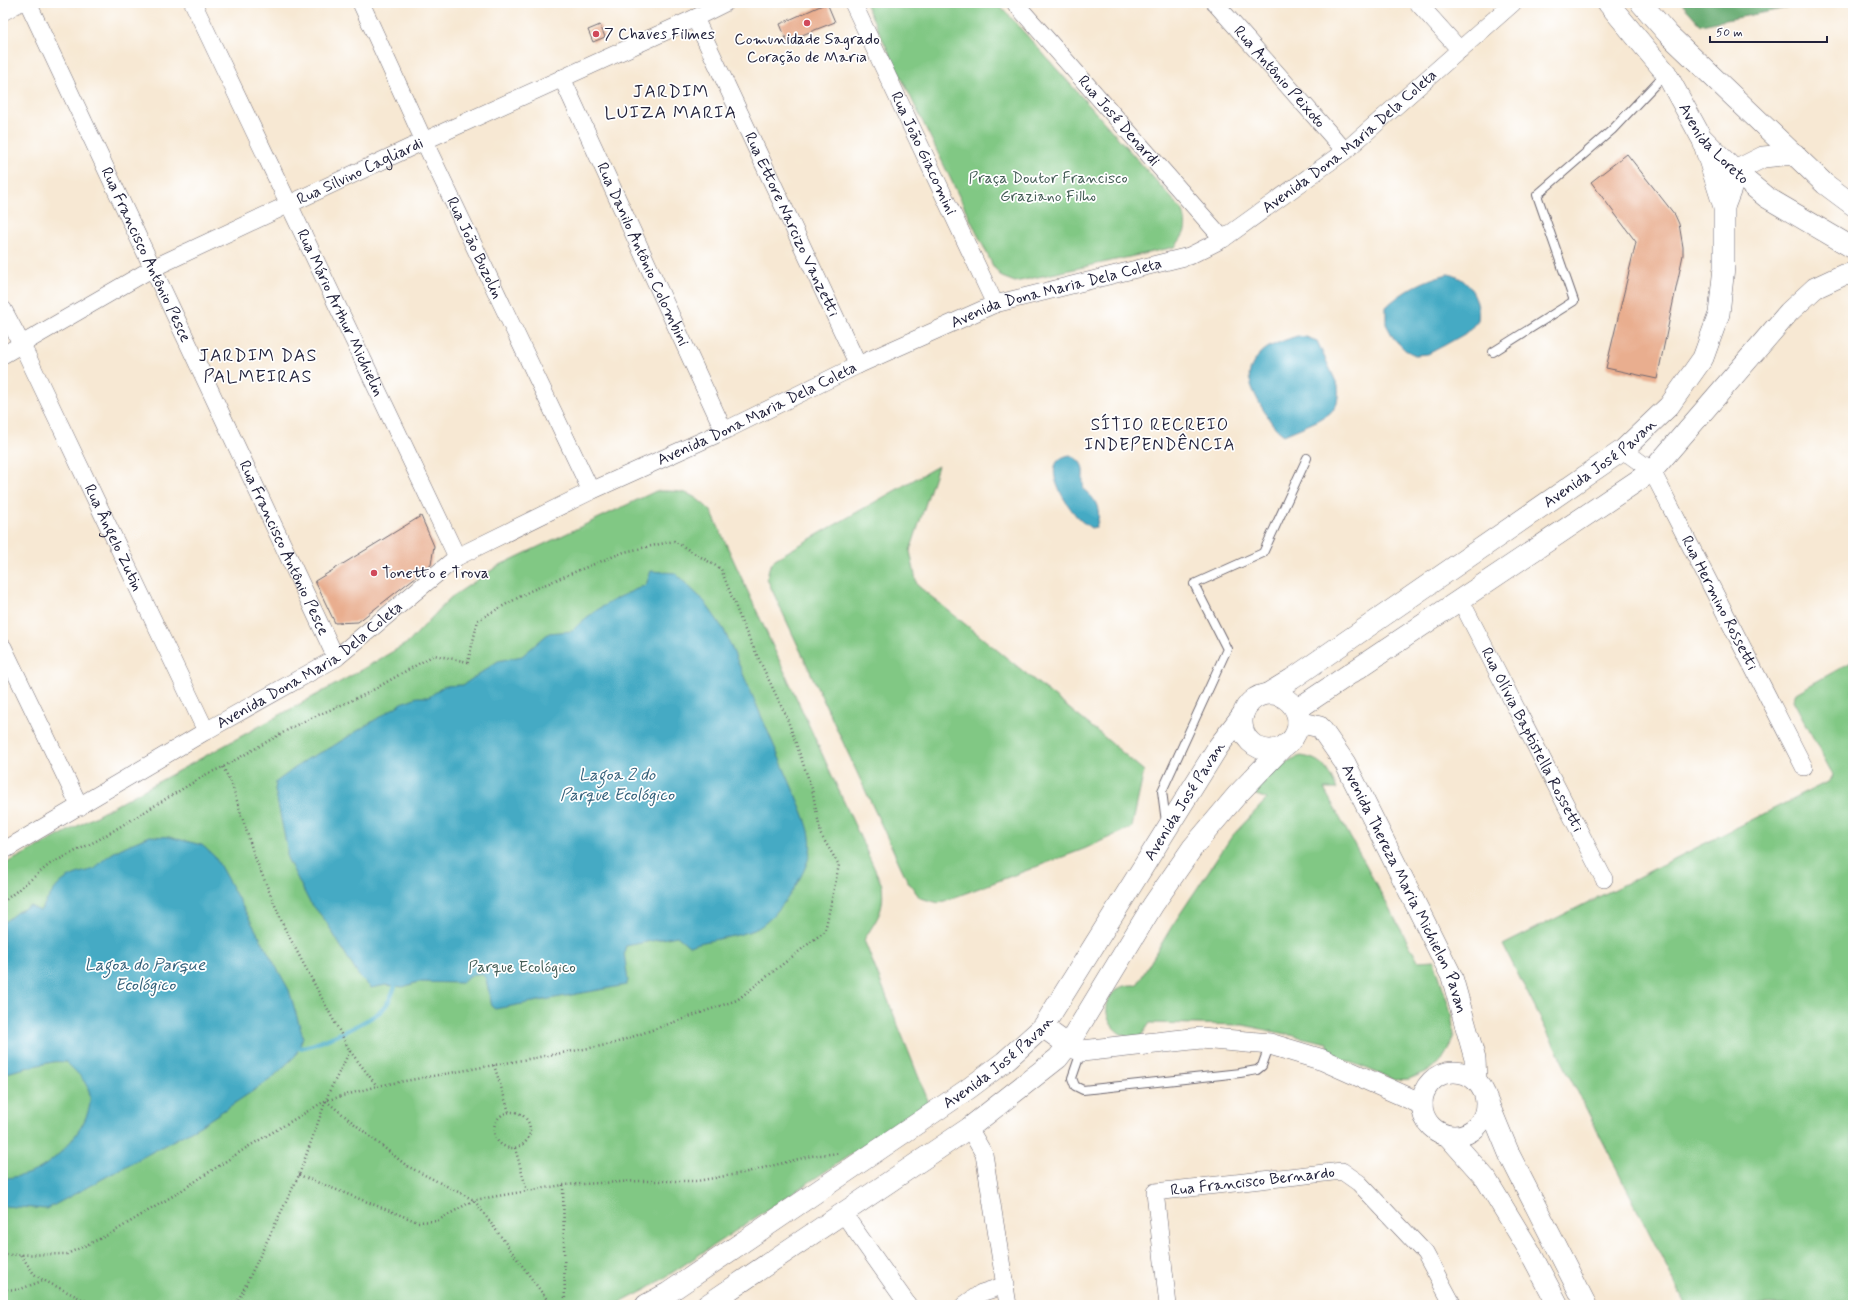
<svg xmlns="http://www.w3.org/2000/svg" width="1856" height="1308" font-family="Mynerve,sans-serif">
<rect width="100%" height="100%" fill="#fff"/>
<filter id="ink" filterUnits="userSpaceOnUse"><feTurbulence type="fractalNoise" baseFrequency=".025" numOctaves="2"/><feDisplacementMap in="SourceGraphic" scale="8" xChannelSelector="R" yChannelSelector="G"/><feConvolveMatrix kernelMatrix="1 2 1 2 8 2 1 2 1" color-interpolation-filters="sRGB"/></filter>
<filter id="wash" filterUnits="userSpaceOnUse"><feTurbulence type="fractalNoise" baseFrequency=".012" numOctaves="4" result="noise"/><feDisplacementMap in="SourceGraphic" scale="16" xChannelSelector="R" yChannelSelector="G"/><feGaussianBlur stdDeviation="0.9" result="paint"/><feColorMatrix in="noise" values="0 0 0 0 0 0 0 0 0 0 0 0 0 0 0 0 0 1.4 0 .05"/><feComposite in="paint" operator="in"/></filter>
<g filter="url(#wash)">
<rect width="100%" height="100%" fill="#f7e8d3"/>
<!-- green -->
<path fill="#81c884" stroke="#527560" d="M865,3h133l185,208c5,18 3,21 -8,36l-160,35 -13,-5 -9,-11z
M938,466l-28,85 7,34 186,151 41,35 -12,56 -48,22 -145,54 -19,-5 -13,-18 -140,-301 2,-11 6,-9z
M656,491c29,0 34,0 55,20l171,374c3,27 -5,33 -18,55l65,163 -280,185 -33,17h-613v-440l84,-44 262,-144 60,-35 41,-44 48,-32z
M1853,661v644h-167l-183,-360 326,-164 4,-6 -40,-75 3,-7z
M1301,756c23,3 26,14 36,33h-13l94,172 16,-1 17,53 3,22 -6,15 -6,10 -14,11 -19,8 -14,1 -67,-27v-10l-85,-18 -93,-2 -11,16c-36,-1 -43,-44 -15,-53 4,-1 9,-1 13,-1l35,-59 60,-90 35,-37 -16,-6c15,-14 30,-32 50,-37z"/>
<!-- forest -->
<path fill="#68ac72" stroke="#456756" d="M1681,3h131l-111,22z"/>
<!-- water -->
<path fill="#45aac4" stroke="#346680" d="M1448,274c21,3 33,26 30,46l-10,12 -23,13 -17,9 -13,1 -10,-5 -11,-11 -8,-15v-17c16,-16 40,-28 62,-33z
M1297,336l9,1 11,4 21,45c1,9 0,21 -8,27 -8,7 -35,17 -46,22 -11,-7 -16,-18 -23,-29 -4,-8 -9,-16 -11,-25 -4,-13 10,-30 21,-35 8,-4 17,-7 26,-10z
M1070,455c20,10 10,18 14,35 13,9 18,22 12,37l-5,1c-4,-3 -9,-6 -12,-9 -13,-14 -43,-58 -9,-64z
M651,571l24,2 29,28 20,29 77,178c5,13 12,29 9,44 -3,22 -35,70 -56,78 -21,8 -44,9 -65,16l-12,-10 -51,10 -2,6 4,29 -2,4 -131,24 -3,-2 -6,-28 -4,-5h-8l-13,9 -43,-1 -15,5 -17,-2 -15,3 -13,-13 -33,-55 -16,-19 -22,-43v-10l-12,-58 1,-8 31,-23 23,-11 72,-45 15,-6h12l15,-11 19,-1 35,-24 24,-5 27,-23 23,-2c19,-21 48,-35 74,-46z
M150,836l19,1 33,8 13,12 74,133 14,47 -7,18 -25,24 -71,47 -153,83 -44,-3v-27c9,-2 19,-3 27,-6 25,-8 68,-54 59,-82 -4,-12 -14,-20 -23,-29 -4,0 -9,-1 -13,0 -6,1 -47,10 -50,13v-152l14,-11 13,-6 10,5c19,-29 20,-34 55,-42 13,-18 36,-25 55,-33z"/>
<g fill="none" stroke-linecap="round" stroke-linejoin="round">
<!-- stream -->
<path stroke="#45aac4" stroke-width="4.5" d="M294,1048c16,2 73,-26 87,-37 9,-8 12,-20 16,-30"/>
</g>
<g id="blocks">
<!-- building -->
<path fill="#e9ae8f" d="M827,3l8,19 -48,19 -7,-17z
M600,25l5,12 -12,5 -5,-12z
M1627,154l48,61 4,9 4,23v8l-26,124 -51,-11 30,-126 -45,-60z
M421,516l13,30 -3,19 -73,57 -23,1 -20,-42z"/>
</g>
</g>
<g filter="url(#ink)">
<use href="#blocks" fill-opacity="0" stroke="#6d6770" stroke-width="1"/>
<g fill="none" stroke-linecap="round" stroke-linejoin="round">
<defs>
<path id="service" d="M1493,352l81,-51 -37,-106 75,-65 54,-57
M1166,822l-4,-31 65,-142 -33,-65 69,-31 44,-95
M1081,1052l-9,26 3,8 8,4 157,-17 17,-3 5,-4 8,-22"/>
<g id="minor">
<path id="s1" d="M28,3l308,655"/>
<path id="s2" d="M193,3l264,554"/>
<path id="s3" d="M361,3l63,138 167,350"/>
<path id="s4" d="M853,3l142,301"/>
<path id="s5" d="M1015,3l208,236"/>
<path id="s6" d="M1215,3l130,148"/>
<path d="M1418,3l42,47"/>
<path d="M3,12l16,-9"/>
<path id="s7" d="M695,18l163,347"/>
<path id="s8" d="M562,78l162,353"/>
<path id="s9" d="M3,309l18,34 185,388"/>
<path id="s10" d="M3,355l150,-87 271,-127 271,-123 30,-15"/>
<path id="s11" d="M1623,450l29,21 152,296"/>
<path id="s12" d="M1460,599l144,280"/>
<path d="M3,647l77,160"/>
<path id="s13" d="M3,851l203,-120 130,-73 121,-101 134,-66 133,-60 134,-66 137,-61 194,-48 34,-17 122,-88 168,-148"/>
<path d="M969,1128l15,26 24,151"/>
<path d="M843,1213l65,92"/>
<path d="M964,1305l17,-12 25,-8"/>
<path id="s14" d="M1168,1305l-13,-113 187,-21 17,12 66,70 28,52"/>
</g>
<g id="tertiary">
<path id="s15" d="M1608,3l58,70 35,64 36,36 29,24 87,51"/>
<path d="M1641,3l27,31 157,150 28,21"/>
<path d="M1703,141l21,66"/>
<path id="s16" d="M1269,693l23,-14 331,-229 46,-44 34,-48 16,-44 5,-47v-60l13,-34 4,-5 22,-11 32,-3"/>
<circle cx="1270" cy="722" r="28"/>
<path d="M1296,710l356,-239 137,-159 26,-24 28,-13 10,-1"/>
<path id="s17" d="M1298,722l22,5 25,36 107,214 23,82 1,21"/>
<path d="M1043,1027l25,18 14,6 119,-13 69,6 53,16 99,44"/>
<circle cx="1454" cy="1104" r="32"/>
<path d="M1486,1098l24,58 76,149"/>
<path d="M1448,1136l38,43 43,71 29,55"/>
<path id="s18" d="M646,1305l22,-12 300,-204 36,-27 39,-35 175,-280 25,-33"/>
<path d="M707,1305l262,-177 89,-70 10,-13 85,-140 40,-58 44,-52 48,-50"/>
</g>
</defs>
<!-- service casing -->
<use href="#service" stroke="#6d6770" stroke-width="10"/>
<!-- minor casing -->
<use href="#minor" stroke="#6d6770" stroke-width="18"/>
<!-- tertiary casing -->
<use href="#tertiary" stroke="#6d6770" stroke-width="22"/>
<!-- path -->
<path stroke="#6d6770" stroke-width="2.5" stroke-dasharray="1 3" stroke-linecap="butt" d="M223,767l9,18 22,70 30,72 66,124 -21,41 -30,83 -63,130
M3,902l47,-38 48,-24 109,-66 16,-7 77,-44 64,-28 70,-40 34,7 10,-42 52,-29 47,-20 47,-19 50,-11 47,28 23,59 43,90 25,71 9,46 18,30 -14,66 -88,69 -125,44 -235,42 -52,15 -79,47 -70,46 -66,40 -43,20 -64,1
M350,1051l27,35
M494,1065l15,47
M326,1101l81,65 67,34 77,105
M494 1130a18 18 0 1 1 36 0a18 18 0 1 1-36 0Z
M515,1148l12,43
M299,1175l119,47 19,-1 37,-21 89,-15 76,-4h58l46,-8 68,-17 29,-3
M563,1185l2,120
M21,1255l13,19 9,6 51,25
M3,1289l15,1 24,-9"/>
<!-- service -->
<use href="#service" stroke="#fff" stroke-width="8"/>
<!-- minor -->
<use href="#minor" stroke="#fff" stroke-width="17"/>
<!-- tertiary -->
<use href="#tertiary" stroke="#fff" stroke-width="21"/>
</g>
</g>
<!-- markers -->
<g fill="#d1495b" stroke="#fff" stroke-width="1.5">
<circle cx="807" cy="23" r="4"/>
<circle cx="596" cy="34" r="4"/>
<circle cx="374" cy="573" r="4"/>
</g>
<g text-anchor="middle" dominant-baseline="central" stroke-width="3.5" stroke-linejoin="round" paint-order="stroke">
<!-- poi labels -->
<g font-size="16" fill="#22223b" stroke="#fff" text-anchor="start">
<text x="604" y="34">7 Chaves Filmes</text>
<text x="807" y="39" text-anchor="middle">Comunidade Sagrado<tspan x="807" dy="18">Coração de Maria</tspan></text>
<text x="382" y="573">Tonetto e Trova</text>
</g>
<!-- street labels -->
<g font-size="16" fill="#22223b" stroke="#fff">
<text stroke="none"><textPath href="#s6" startOffset="98">Rua Antônio Peixoto</textPath></text>
<text stroke="none"><textPath href="#s5" startOffset="157">Rua José Denardi</textPath></text>
<text stroke="none"><textPath href="#s13" startOffset="1535">Avenida Dona Maria Dela Coleta</textPath></text>
<text stroke="none"><textPath href="#s15" startOffset="177">Avenida Loreto</textPath></text>
<text stroke="none"><textPath href="#s4" startOffset="166">Rua João Giacomini</textPath></text>
<text stroke="none"><textPath href="#s10" startOffset="402">Rua Silvino Cagliardi</textPath></text>
<text stroke="none"><textPath href="#s7" startOffset="228">Rua Ettore Narcizo Vanzetti</textPath></text>
<text stroke="none"><textPath href="#s3" startOffset="270">Rua João Buzolin</textPath></text>
<text stroke="none"><textPath href="#s1" startOffset="278">Rua Francisco Antônio Pesce</textPath></text>
<text stroke="none"><textPath href="#s8" startOffset="194">Rua Danilo Antônio Colombini</textPath></text>
<text stroke="none"><textPath href="#s13" startOffset="1199">Avenida Dona Maria Dela Coleta</textPath></text>
<text stroke="none"><textPath href="#s2" startOffset="343">Rua Mário Arthur Michielin</textPath></text>
<text stroke="none"><textPath href="#s13" startOffset="875">Avenida Dona Maria Dela Coleta</textPath></text>
<text stroke="none"><textPath href="#s16" startOffset="403">Avenida José Pavan</textPath></text>
<text stroke="none"><textPath href="#s9" startOffset="254">Rua Ângelo Zutin</textPath></text>
<text stroke="none"><textPath href="#s1" startOffset="602">Rua Francisco Antônio Pesce</textPath></text>
<text stroke="none"><textPath href="#s11" startOffset="184">Rua Hermino Rossetti</textPath></text>
<text stroke="none"><textPath href="#s13" startOffset="359">Avenida Dona Maria Dela Coleta</textPath></text>
<text stroke="none"><textPath href="#s12" startOffset="158">Rua Olívia Baptistella Rossetti</textPath></text>
<text stroke="none"><textPath href="#s18" startOffset="752">Avenida José Pavan</textPath></text>
<text stroke="none"><textPath href="#s17" startOffset="206">Avenida Thereza Maria Michielon Pavan</textPath></text>
<text stroke="none"><textPath href="#s18" startOffset="428">Avenida José Pavan</textPath></text>
<text stroke="none"><textPath href="#s14" startOffset="212">Rua Francisco Bernardo</textPath></text>
</g>
<!-- park labels -->
<g font-size="16" fill="#435c55" stroke="#fff">
<text x="1048" y="178">Praça Doutor Francisco<tspan x="1048" dy="18">Graziano Filho</tspan></text>
<text x="522" y="967">Parque Ecológico</text>
</g>
<!-- neighbourhood labels -->
<g font-size="17" letter-spacing="1" fill="#22223b" stroke="#fff">
<text x="1160" y="425">SÍTIO RECREIO<tspan x="1160" dy="20">INDEPENDÊNCIA</tspan></text>
</g>
<!-- water labels -->
<g font-size="17" font-style="italic" fill="#325f79" stroke="#fff">
<text x="617" y="775">Lagoa 2 do<tspan x="617" dy="20">Parque Ecológico</tspan></text>
<text x="145" y="965">Lagoa do Parque<tspan x="145" dy="20">Ecológico</tspan></text>
</g>
<!-- quarter labels -->
<g font-size="18" letter-spacing="1" fill="#22223b" stroke="#fff">
<text x="671" y="92">JARDIM<tspan x="671" dy="21">LUIZA MARIA</tspan></text>
<text x="258" y="356">JARDIM DAS<tspan x="258" dy="21">PALMEIRAS</tspan></text>
</g>
</g>
<!-- margin -->
<rect width="1856" height="1308" fill="none" stroke="#fff" stroke-width="16"/>
<!-- scale -->
<path d="M1710 36v6h117v-6" fill="none" stroke="#22223b" stroke-width="2"/>
<text x="1716" y="36" font-size="12" fill="#22223b" stroke="#ffffff" stroke-width="3" paint-order="stroke">50 m</text>
</svg>
